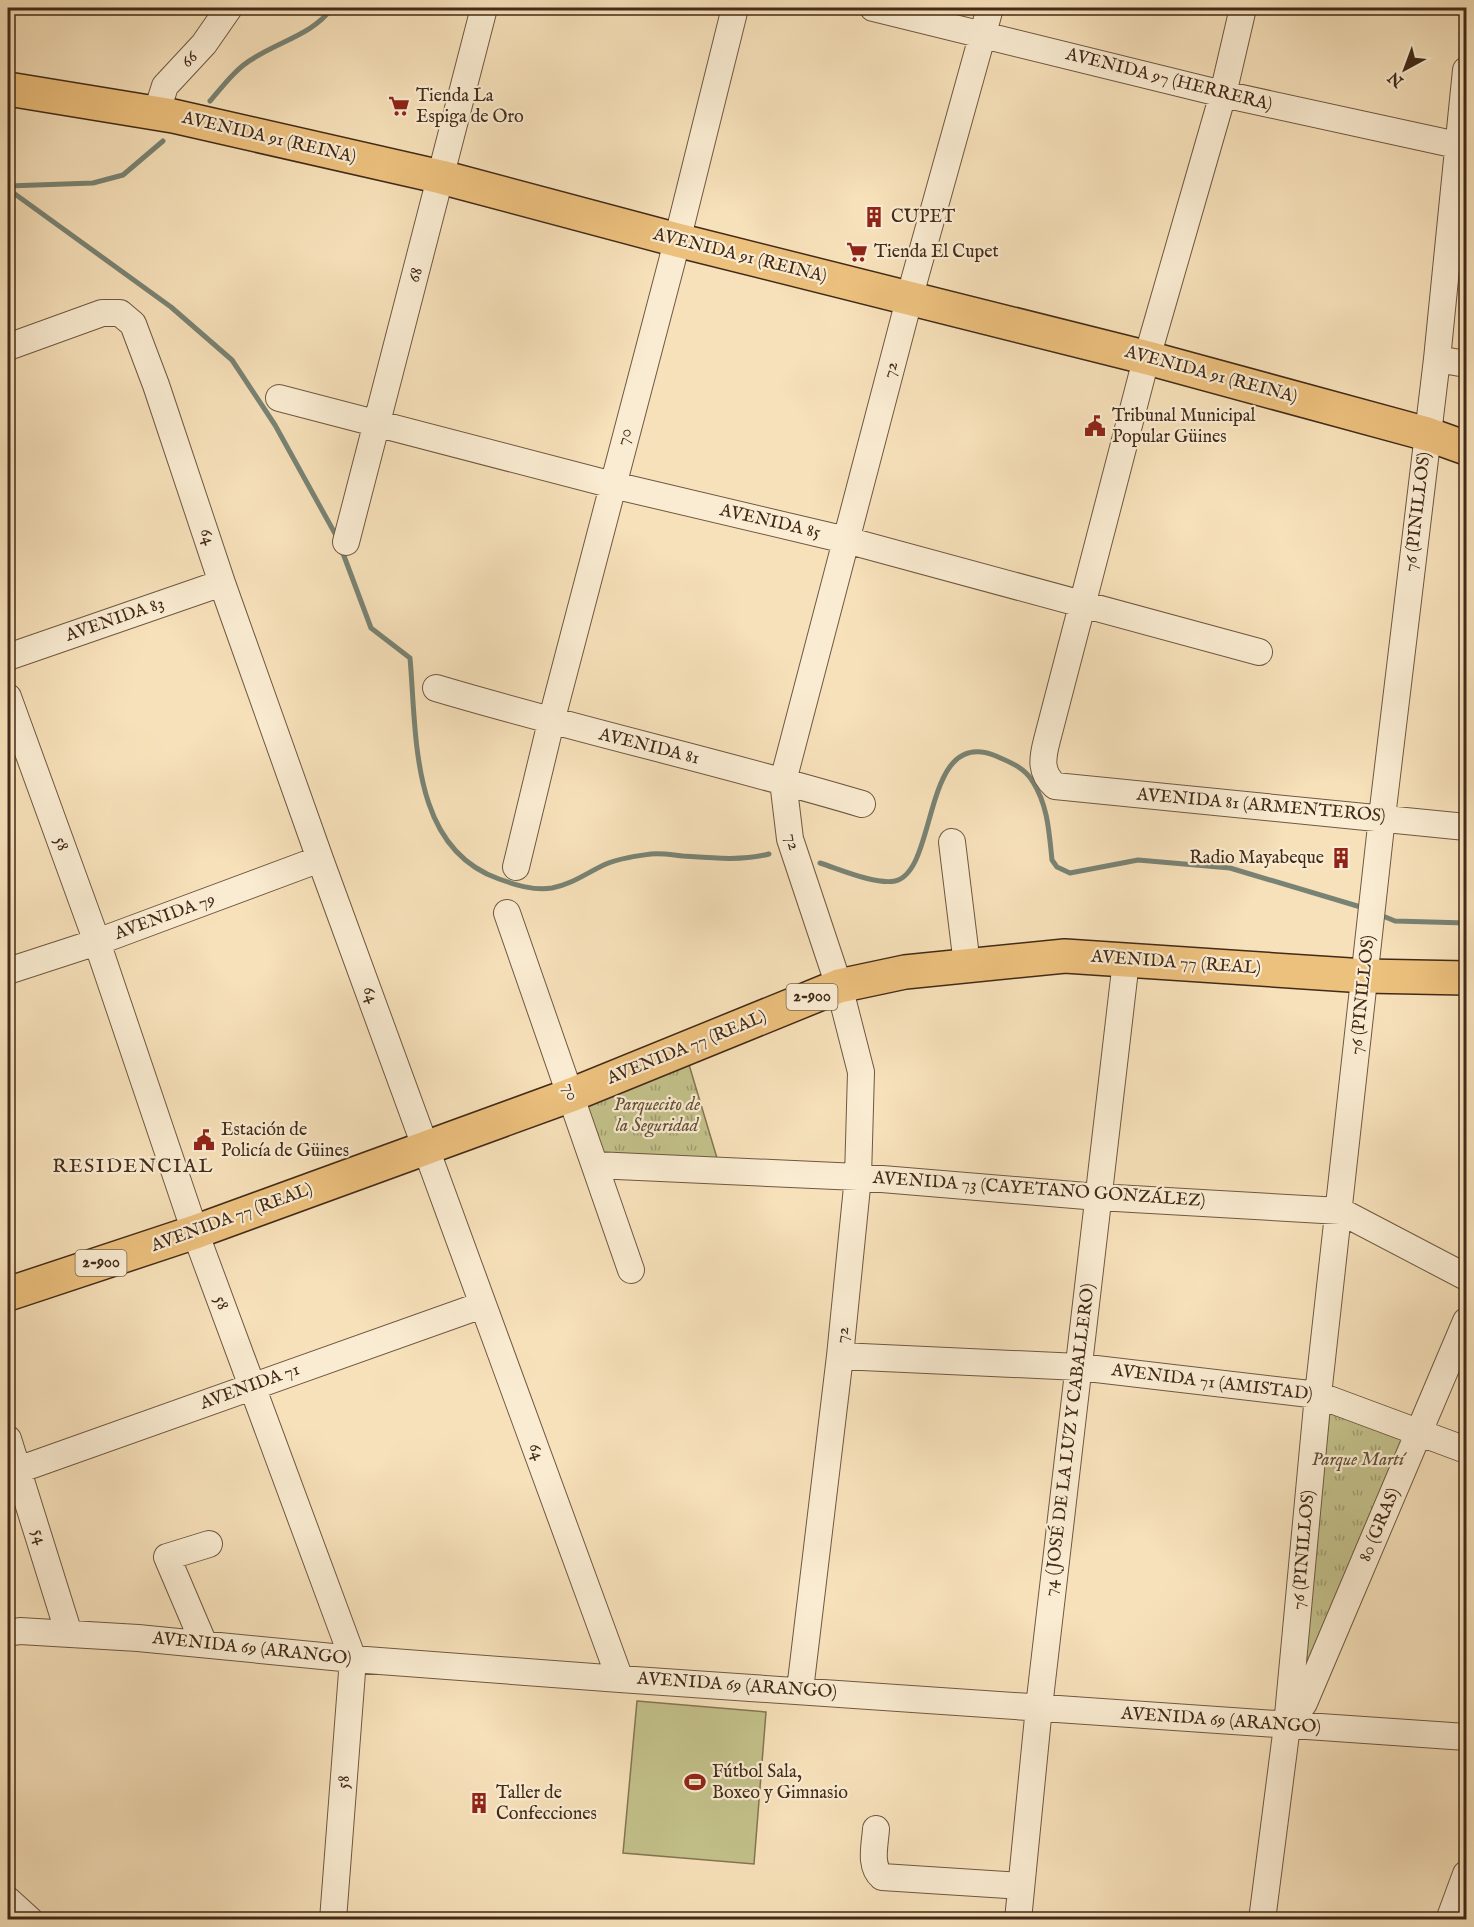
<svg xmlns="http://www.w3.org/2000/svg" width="1474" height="1927" font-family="'IM FELL English',serif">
<defs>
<pattern id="grass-tufts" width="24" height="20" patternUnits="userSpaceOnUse" patternTransform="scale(1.5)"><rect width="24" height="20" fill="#c3c18b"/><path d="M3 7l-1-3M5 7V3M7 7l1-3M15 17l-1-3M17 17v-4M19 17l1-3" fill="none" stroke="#a09d71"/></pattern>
</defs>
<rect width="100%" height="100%" fill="#f7e1ba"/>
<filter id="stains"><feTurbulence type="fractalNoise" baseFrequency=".00333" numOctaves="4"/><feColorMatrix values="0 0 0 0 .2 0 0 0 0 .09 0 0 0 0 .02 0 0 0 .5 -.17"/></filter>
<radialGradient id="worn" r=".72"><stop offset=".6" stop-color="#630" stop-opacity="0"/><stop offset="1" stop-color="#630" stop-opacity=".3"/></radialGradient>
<!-- grass -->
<path fill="url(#grass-tufts)" stroke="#827652" stroke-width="1.5" d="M687,1058l30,100 -115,1 -17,-62z
M1330,1410l73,27 -97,242 -9,-1z"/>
<!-- garden -->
<path fill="#c3c18b" stroke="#827652" stroke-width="1.5" d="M637,1701l129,11 -12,152 -131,-11z"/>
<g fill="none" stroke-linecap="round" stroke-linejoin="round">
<!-- stream -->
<path stroke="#798374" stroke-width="5" d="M210,101c13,-15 26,-33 44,-43 26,-17 59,-24 78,-50
M8,186l85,-3 30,-8 40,-34
M8,189l163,118 61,53 43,65 63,114
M341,548l30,80 39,30c7,78 0,190 89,221 17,6 35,12 53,9 21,-4 36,-16 54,-24 13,-6 31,-8 45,-10 10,-1 22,1 32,2 29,2 58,5 86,-2
M820,863c19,6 56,22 75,18 44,-10 26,-156 101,-125 14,6 29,12 37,26 15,24 16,50 19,78l5,7 13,6 68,-13 92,8 134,40
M1378,914l17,7 71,2"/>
<defs>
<path id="minor" d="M873,8l350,86 243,53
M1243,8l-20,86 -81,281 -95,365c-5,19 -7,32 8,46l411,41
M156,114l9,-28 39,-42 25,-36
M8,347l94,-34h18l13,11 23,61 66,198 98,276 300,820
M1437,359l29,5
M279,398l334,87 233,55 413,112
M346,542l138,-534
M8,657l214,-74
M436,688c141,42 285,74 426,116
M8,697l89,245 98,290 158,427 -20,261
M952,842l15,123
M516,867l35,-145 121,-461 63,-253
M507,913l124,357
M8,971l89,-29 223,-83
M595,1165l263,12 240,20 242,14 126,66
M840,1356l239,11 239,28 148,55
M8,1439l61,195
M18,1470l464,-165
M8,1633l12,-2 118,7 215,21 267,20 846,58
M204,1644l-37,-87 42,-13
M800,1690l40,-334 18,-179 3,-105 -22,-86 -49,-147 -7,-58 131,-500 76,-273
M1289,1724l15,-21 162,-382
M876,1829c-1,16 -7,37 6,48l139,9
M8,1900l22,20
M1018,1920l21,-213 87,-746
M1262,1920l25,-194 31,-331 64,-578 55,-458 29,-289
M1449,1920l17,-46"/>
<path id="major" d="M8,89l165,27 268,61 236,63 471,118 279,76 39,14
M8,1294l187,-62 376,-137 268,-109 66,-14 160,-16 300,20 101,2"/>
</defs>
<!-- minor casing -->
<use href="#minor" stroke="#6f5841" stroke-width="28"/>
<!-- major casing -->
<use href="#major" stroke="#422a19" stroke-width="36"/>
<!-- minor -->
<use href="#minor" stroke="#faecd2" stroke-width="26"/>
<!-- major -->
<use href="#major" stroke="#ecc07d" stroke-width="33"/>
</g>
<!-- icons -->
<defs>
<symbol id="supermarket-bare" viewBox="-9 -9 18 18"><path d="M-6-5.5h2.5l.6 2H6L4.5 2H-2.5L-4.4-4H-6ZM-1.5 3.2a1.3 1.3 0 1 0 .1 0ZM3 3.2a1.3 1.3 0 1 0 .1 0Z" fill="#8f2418" stroke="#faecd2" stroke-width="2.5" paint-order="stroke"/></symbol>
<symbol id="building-bare" viewBox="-9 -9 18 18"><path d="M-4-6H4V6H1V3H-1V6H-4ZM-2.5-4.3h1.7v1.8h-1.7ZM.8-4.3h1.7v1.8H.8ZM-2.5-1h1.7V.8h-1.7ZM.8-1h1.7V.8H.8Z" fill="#8f2418" stroke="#faecd2" stroke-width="2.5" paint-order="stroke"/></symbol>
<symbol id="civic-bare" viewBox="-9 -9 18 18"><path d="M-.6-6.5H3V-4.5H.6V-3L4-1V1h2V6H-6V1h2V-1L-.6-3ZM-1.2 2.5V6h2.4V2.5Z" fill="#8f2418" stroke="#faecd2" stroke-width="2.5" paint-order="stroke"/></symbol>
<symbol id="stadium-bare" viewBox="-9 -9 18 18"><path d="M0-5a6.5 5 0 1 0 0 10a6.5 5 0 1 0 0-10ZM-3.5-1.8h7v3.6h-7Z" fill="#8f2418" stroke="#faecd2" stroke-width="2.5" paint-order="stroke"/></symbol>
</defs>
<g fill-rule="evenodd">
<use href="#supermarket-bare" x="384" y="91" width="30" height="30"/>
<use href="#building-bare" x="859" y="202" width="30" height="30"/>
<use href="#supermarket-bare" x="842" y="237" width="30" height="30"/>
<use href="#civic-bare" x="1080" y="411" width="30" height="30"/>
<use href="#building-bare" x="1326" y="843" width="30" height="30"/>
<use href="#civic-bare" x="189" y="1125" width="30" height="30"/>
<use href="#stadium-bare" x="680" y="1767" width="30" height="30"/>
<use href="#building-bare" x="464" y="1788" width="30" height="30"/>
</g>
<g text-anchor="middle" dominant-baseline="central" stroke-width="4.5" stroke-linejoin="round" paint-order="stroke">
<!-- shield labels -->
<g fill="#faecd2" stroke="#796450" stroke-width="1.5">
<rect x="786.5" y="984" width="51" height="26" rx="4.5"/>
<rect x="75.5" y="1250" width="51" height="26" rx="4.5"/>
</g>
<g font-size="16" font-weight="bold" fill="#422a19">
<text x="812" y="997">2-900</text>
<text x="101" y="1263">2-900</text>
</g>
<!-- street labels -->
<g font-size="18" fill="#422a19" stroke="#faecd2">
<text transform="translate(190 60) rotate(-47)">66</text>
<text transform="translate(1169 80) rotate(14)">AVENIDA 97 (HERRERA)</text>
<text transform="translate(269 138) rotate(13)">AVENIDA 91 (REINA)</text>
<text transform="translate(740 256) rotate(14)">AVENIDA 91 (REINA)</text>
<text transform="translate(416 275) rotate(-76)">68</text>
<text transform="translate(891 370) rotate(-75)">72</text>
<text transform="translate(1211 375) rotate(15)">AVENIDA 91 (REINA)</text>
<text transform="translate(625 437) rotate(-75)">70</text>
<text transform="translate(1418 512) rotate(-83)">76 (PINILLOS)</text>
<text transform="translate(770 522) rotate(13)">AVENIDA 85</text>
<text transform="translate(207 537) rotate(72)">64</text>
<text transform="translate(115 620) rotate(-19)">AVENIDA 83</text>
<text transform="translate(649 747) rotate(14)">AVENIDA 81</text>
<text transform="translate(1261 806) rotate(5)">AVENIDA 81 (ARMENTEROS)</text>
<text transform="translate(792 842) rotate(76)">72</text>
<text transform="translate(61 844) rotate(70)">58</text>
<text transform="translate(165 917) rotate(-20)">AVENIDA 79</text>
<text transform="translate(1176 963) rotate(4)">AVENIDA 77 (REAL)</text>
<text transform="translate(370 995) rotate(70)">64</text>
<text transform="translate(1363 995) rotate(-84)">76 (PINILLOS)</text>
<text transform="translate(687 1048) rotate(-22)">AVENIDA 77 (REAL)</text>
<text transform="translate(570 1092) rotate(71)">70</text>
<text transform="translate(1039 1190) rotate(4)">AVENIDA 73 (CAYETANO GONZÁLEZ)</text>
<text transform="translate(232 1218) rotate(-20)">AVENIDA 77 (REAL)</text>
<text transform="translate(221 1303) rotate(70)">58</text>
<text transform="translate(843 1335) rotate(-84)">72</text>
<text transform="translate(1212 1383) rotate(7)">AVENIDA 71 (AMISTAD)</text>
<text transform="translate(250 1387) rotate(-20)">AVENIDA 71</text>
<text transform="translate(1070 1440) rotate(-83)">74 (JOSÉ DE LA LUZ Y CABALLERO)</text>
<text transform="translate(536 1452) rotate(70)">64</text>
<text transform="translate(1380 1525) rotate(-67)">80 (GRAS)</text>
<text transform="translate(39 1537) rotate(73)">54</text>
<text transform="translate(1304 1550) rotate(-85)">76 (PINILLOS)</text>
<text transform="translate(252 1649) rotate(6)">AVENIDA 69 (ARANGO)</text>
<text transform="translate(737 1686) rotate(4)">AVENIDA 69 (ARANGO)</text>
<text transform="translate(1221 1721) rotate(4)">AVENIDA 69 (ARANGO)</text>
<text transform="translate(344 1782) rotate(-85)">58</text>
</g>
<!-- poi labels -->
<g font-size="18" fill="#422a19" stroke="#faecd2" text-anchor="start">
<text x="416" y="96">Tienda La<tspan x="416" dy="21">Espiga de Oro</tspan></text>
<text x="891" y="217">CUPET</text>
<text x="874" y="252">Tienda El Cupet</text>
<text x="1112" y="416">Tribunal Municipal<tspan x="1112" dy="21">Popular Güines</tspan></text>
<text x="1324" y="858" text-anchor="end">Radio Mayabeque</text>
<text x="221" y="1130">Estación de<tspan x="221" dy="21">Policía de Güines</tspan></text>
<text x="712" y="1772">Fútbol Sala,<tspan x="712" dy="21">Boxeo y Gimnasio</tspan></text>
<text x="496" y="1793">Taller de<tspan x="496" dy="21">Confecciones</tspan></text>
</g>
<!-- park labels -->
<g font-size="18" font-style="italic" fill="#625036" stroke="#faecd2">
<text x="657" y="1105">Parquecito de<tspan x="657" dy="21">la Seguridad</tspan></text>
<text x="1358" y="1460">Parque Martí</text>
</g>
<!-- neighbourhood labels -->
<g font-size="20" letter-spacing="1.5" fill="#422a19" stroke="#faecd2">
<text x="133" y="1166">RESIDENCIAL</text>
</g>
</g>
<!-- margin -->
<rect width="1474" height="1927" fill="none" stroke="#f7e1ba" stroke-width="30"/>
<rect x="9" y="9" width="1456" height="1909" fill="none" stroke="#422a19" stroke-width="3"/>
<rect x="15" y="15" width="1444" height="1897" fill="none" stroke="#422a19" stroke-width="1.5"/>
<!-- north arrow -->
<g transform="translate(1405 69) rotate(221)" stroke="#faecd2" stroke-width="4.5" paint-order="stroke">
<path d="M0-4.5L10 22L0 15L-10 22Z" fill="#422a19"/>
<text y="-9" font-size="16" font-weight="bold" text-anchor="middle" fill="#422a19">N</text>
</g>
<rect width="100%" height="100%" filter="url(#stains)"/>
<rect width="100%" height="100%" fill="url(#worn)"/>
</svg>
